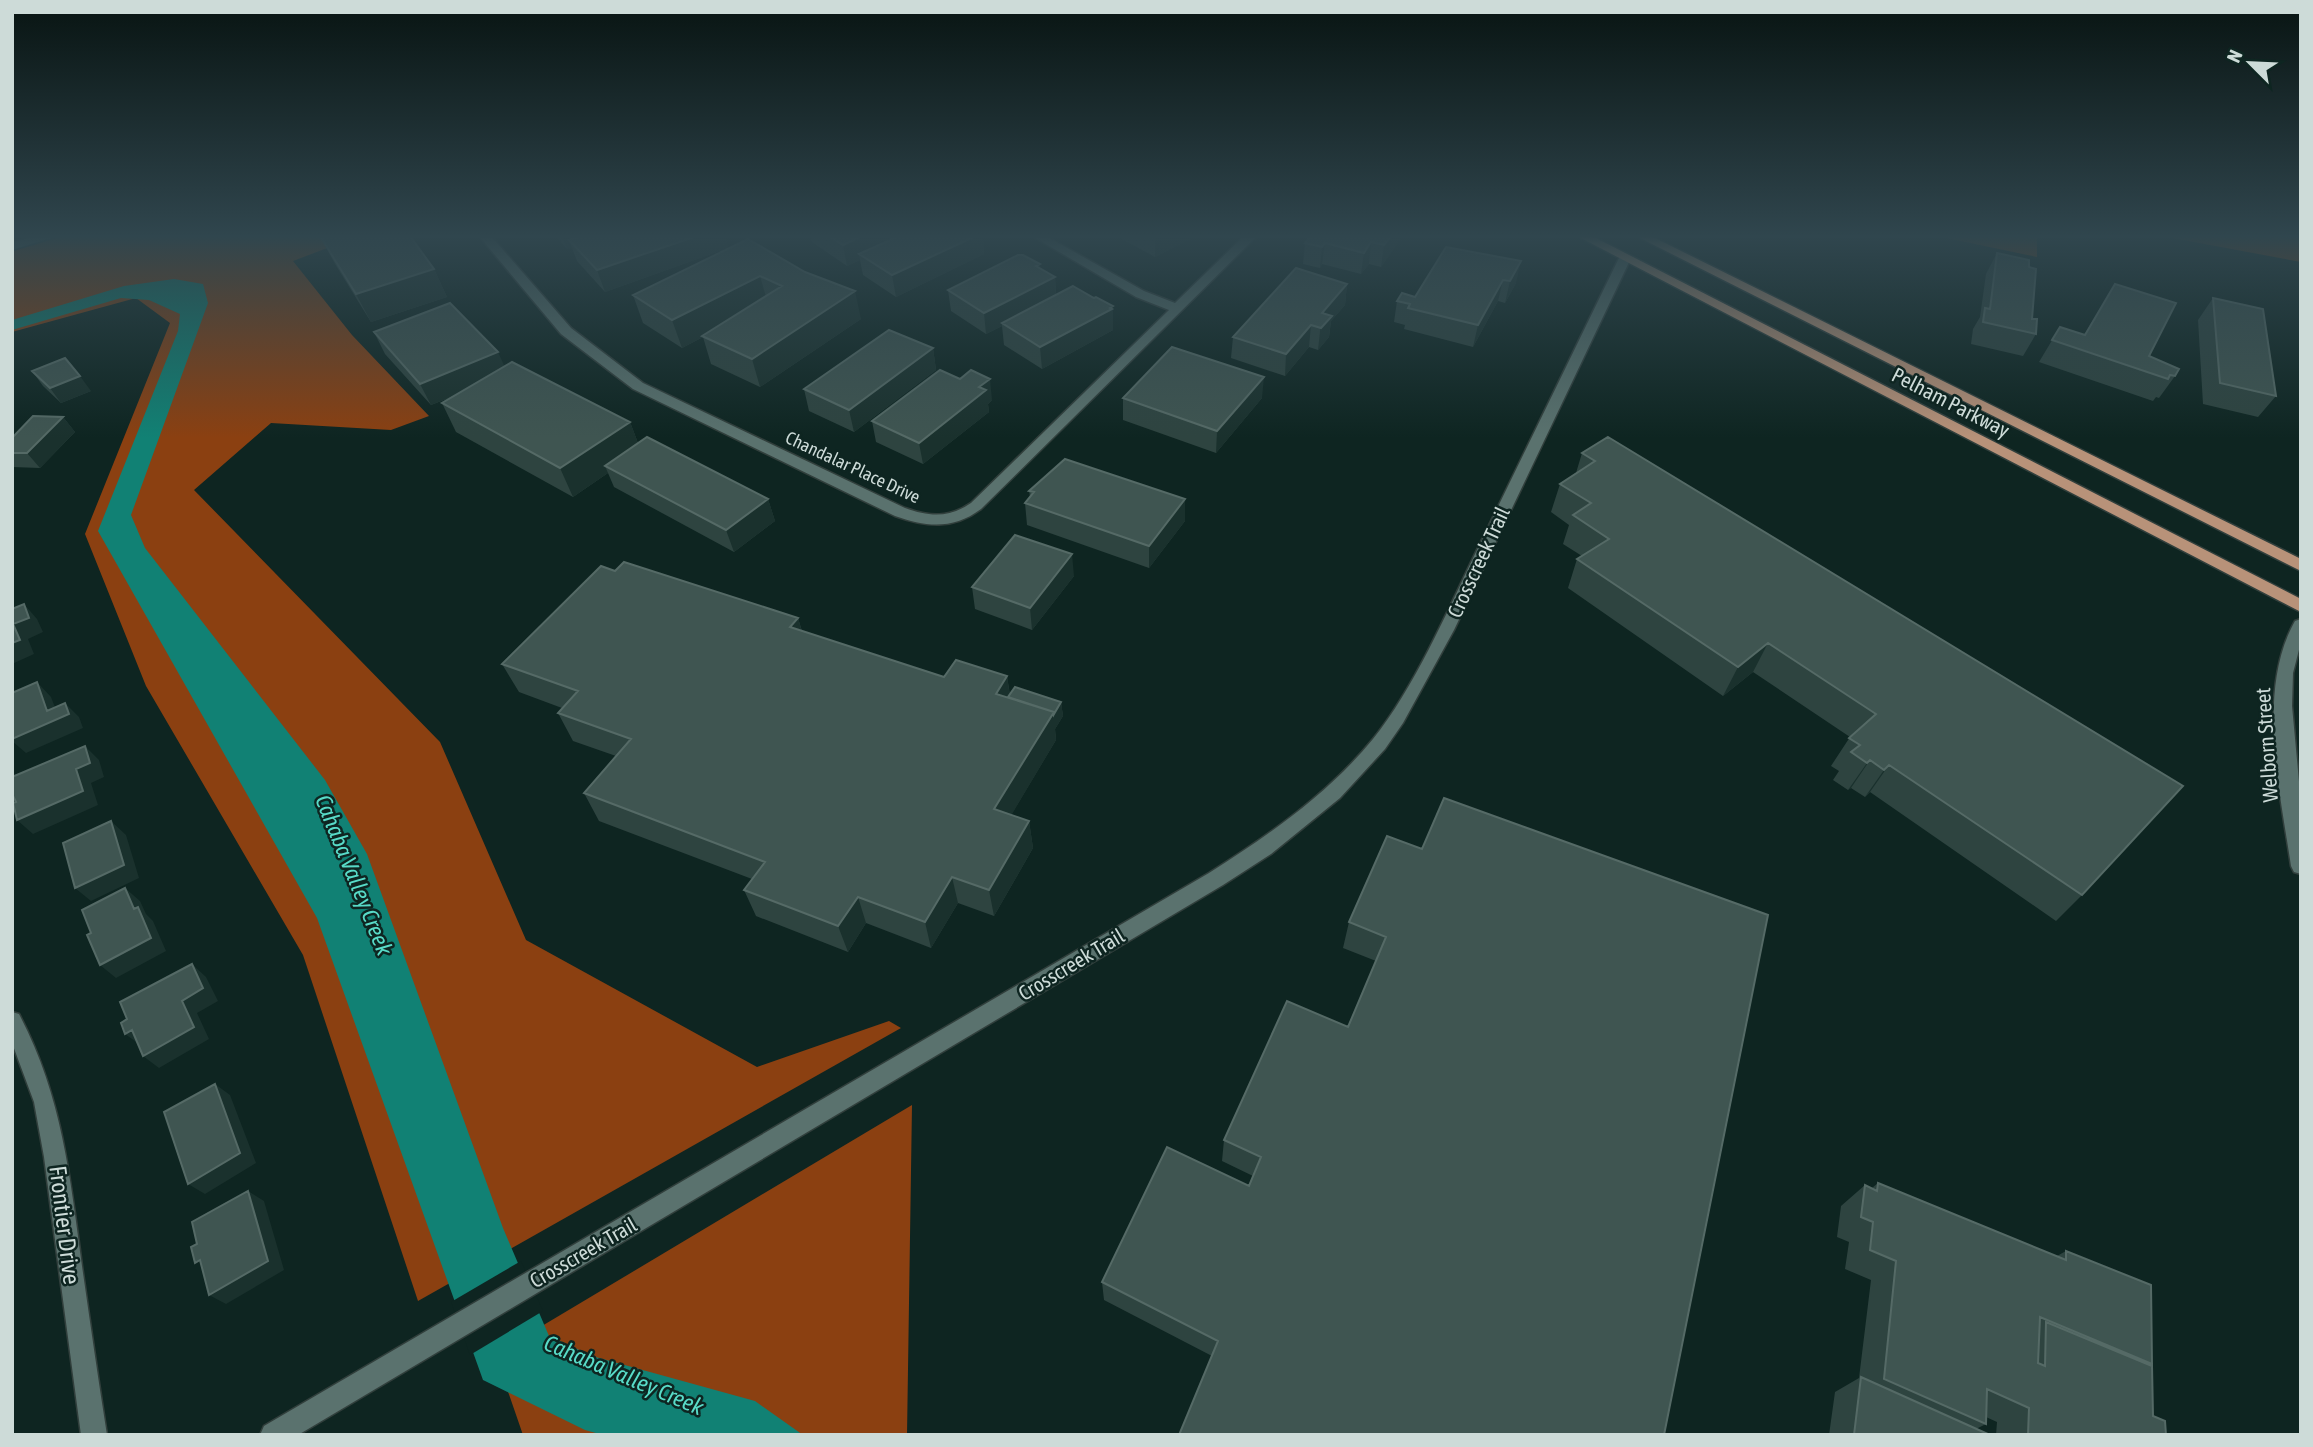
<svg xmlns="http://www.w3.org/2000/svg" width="2313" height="1447" font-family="'Asap Condensed',sans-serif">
<rect width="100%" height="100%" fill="#0e2521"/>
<!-- forest -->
<path fill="#8b4011" d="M64,236h295l-66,25 59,74 77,81 -38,14 -120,-7 -77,67 246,252 86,198 231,127 132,-46 12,7 -483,273 -115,-346 -157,-269 -61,-152 85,-211 -34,-25 -124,34v-82z
M1937,236h100v21z
M2162,236h139v26z
M912,1105l-5,330h-384l-28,-81z"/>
<!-- water -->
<path fill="#118174" d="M174,279l29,5 5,19 -77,212 14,33 180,232 42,74 136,374 46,108 43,20 163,45 48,34h-200l-18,-5 -102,-50 -166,-462 -219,-387 80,-200 2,-17 -31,-14 -28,-2 -109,32v-10l112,-34z"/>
<!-- pier -->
<path fill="#0e2521" d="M521,1261l22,50 -73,44 -19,-53z"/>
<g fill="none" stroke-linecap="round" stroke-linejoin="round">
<defs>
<path id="minor" d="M38,236h20l-46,14v-8z
M479,236h12l80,92 72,55 262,125c25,9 44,10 66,-5l198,-193 -33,-13 -104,-61h14l98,55 31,12 69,-67h13l-276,273c-28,21 -55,18 -86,7l-262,-127 -72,-55z
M1625,254l6,4 -177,372 -51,93 -18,26 -45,49 -69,56 -48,31 -925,550h-38l4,-9 945,-553c60,-38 119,-79 164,-134 40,-49 74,-127 102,-185 48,-99 96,-197 144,-296z
M2301,619v23l-8,31 -1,33 9,97v71l-7,-2 -3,-6c-11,-75 -35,-176 4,-245z
M12,1012l7,2c43,82 51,162 63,252 8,56 16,112 25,169h-26l-37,-278 -10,-55 -22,-59z"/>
<path id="major" d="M1577,236h15l709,363v13z
M1636,236h15l650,323v12z"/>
</defs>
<!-- minor casing -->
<use href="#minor" stroke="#313f3c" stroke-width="3"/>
<!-- major casing -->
<use href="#major" stroke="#313f3c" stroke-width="3"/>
<!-- minor -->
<use href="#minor" fill="#5a726e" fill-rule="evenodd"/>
<!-- major -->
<use href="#major" fill="#b89279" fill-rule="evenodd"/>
</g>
<!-- wall -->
<path fill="#2e4440" d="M320,236l114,33 13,28 -76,25 -36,-58z
M556,236h169l3,12 -123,44 -28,-31 -5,-13 -5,1z
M810,236h173l1,16v2l-88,43 -33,-22 -3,-15 -13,6 -35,-24z
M1118,236h78l-41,21 -37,-20z
M1310,236h92l-21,31 -12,-3 -8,10 -39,-10 -2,4 -17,-4 2,-21z
M748,239l113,80 -101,68 -49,-23 -8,-27 -21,11 -39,-25 -10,-28z
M1446,247l70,36 -11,20 -7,-2 -25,46 -69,-18 1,-4 -11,-3 3,-21 18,-4z
M1997,253l32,14 3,52 4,15 -13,22 -52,-12 2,-15 7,-12 6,-43z
M1040,264v4l15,9 1,18 38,3 19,8v24l-71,39 -38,-24 -2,-19 -16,8 -35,-23 -3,-21z
M1347,284l-2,21 -14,16 -2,16 -11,13 -9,-3 -24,29 -54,-18 2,-21z
M2115,284l34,72 26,20 -16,22 -3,-1 -3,4 -114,-39 21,-35 24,8z
M2213,298l63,98 -18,21 -55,-13 -5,-84z
M374,332l131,34 125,56 8,21 130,56 7,22 -41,31 -120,-65 -6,-14 -35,24 -117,-65 -14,-29 12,-7 -23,9 -46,-51z
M933,348l3,22 -82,62 -45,-21 -5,-22z
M32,371l59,20 -30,12 -18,-17z
M1123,398h139l-46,55 -93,-33z
M992,400l-4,4 1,8 -66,52 -47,-22 -4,-21z
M63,417l12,15 -35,36 -28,-1v-29z
M1608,437l474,458 -26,26 -186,-129 -5,5 -14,-9 -3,2 -15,-10 6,-9 -8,-5 19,-29 -97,-65 -30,24 -155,-108 9,-29 5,-3 -19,-12 6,-19 -18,-13 9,-28 16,-11 6,-20z
M1029,491l156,8v22l-36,47 -122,-43 -2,-22 5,-6z
M615,571l183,47 4,13 142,46 63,-1 3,19 51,7 2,14 -8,13 1,11 -45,75 18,6 4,27 -39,68 -36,-13 -27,45 -65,-25 -18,29 -92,-36 -12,-26 8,-11 -153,-58 -15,-28 32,-37 -43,-15 -15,-28 4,-5 -43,-16 -17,-28z
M1074,576l-42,54 -57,-21 -3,-22z
M1422,849l-210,507 -108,-56 -2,-18 147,-96 4,-10 -31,-15 2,-21 124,-113 28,-66 -33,-13 6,-26z
M1878,1183l179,73 9,-5 86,113 -4,1 5,51 13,19h-170l1,-13 -11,-5v7l-10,5 14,6h-161l6,-43 24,-14 12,-98 -26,-11 4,-27 -12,-5 4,-31 24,-21 7,3z"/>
<!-- shaded-wall -->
<path fill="#1a312d" d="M562,236h47l-40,4 3,8 -5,1z
M697,236h28l3,12 -123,44 -8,-22z
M862,236h51l-54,18 1,6 -13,6 -4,-21z
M976,236h7l1,18 -88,43 -4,-22z
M1155,236h41l-41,21z
M1391,236h11l-21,31 3,-22z
M1371,242l-2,22 -8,10 3,-21z
M1325,243l-3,21 -2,4 2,-21z
M1521,261l-5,22 -11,20 5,-22z
M1040,264l1,20 14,-7 1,21 -54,25v3l-16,8 -2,-21 52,-47z
M434,269l13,28 -76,25 -15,-28z
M760,276l8,28 -66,32 1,1 -21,11 -10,-28z
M1503,280l-5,21 -25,46 5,-22z
M1347,284l-2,21 -14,16 -2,16 -11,13 4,-37z
M855,291l6,28 -101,68 -8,-28z
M1113,306v24l-71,39 -2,-22z
M1311,325l-2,22 -24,29 1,-22z
M933,348l3,22 -82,62 -5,-22z
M498,352l10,22 -77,31 -11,-21z
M80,376l11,15 -30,12 -11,-15z
M1264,377l-2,21 -46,55 1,-22z
M990,379l2,21 -4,4 1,8 -66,52 -4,-21 60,-56z
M63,417l12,15 -35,36 -13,-15z
M630,422l11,29 -36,15 3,7 -35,24 -13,-29z
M768,499l7,22 -41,31 -8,-22z
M1185,499v22l-36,47v-22z
M1072,554l2,22 -42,54 -2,-22z
M24,604l13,15 6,13 -15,7 6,15 -22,10 1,-40z
M798,618l8,28 -16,-19z
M1768,643l-15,29 -30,24 15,-29z
M1007,676l4,28 -15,-10z
M37,682l14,15 8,21 6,-15 14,14 4,11 -57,25 -14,-12v-8l35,-22z
M1061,702l2,14 -8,13 1,11 -57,96 -5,-27 60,-97z
M85,746l14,14 5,17 -13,6 7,22 -65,29 -16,-14 59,-51z
M1870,760l-19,28 -3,2 19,-27z
M1889,765l-19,27 -5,5 19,-27z
M111,821l15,14 13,43 -48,23 -16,-13z
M1029,821l4,27 -39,68 -5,-26z
M952,877l6,26 -27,45 -6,-26z
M125,888l15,13 6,13 7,7 13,30 -50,27 -16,-13 34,-56z
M858,897l8,26 -18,29 -10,-26z
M192,964l14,13 12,24 -21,12 12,26 -50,29 -16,-12 39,-55z
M132,1030l10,16 -17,-12z
M215,1084l15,11 26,68 -51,31 -17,-10z
M248,1191l16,10 20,69 -58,34 -17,-9z"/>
<!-- building -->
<path fill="#3f5551" stroke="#556a66" stroke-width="2" d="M320,236h90l24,33 -78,25z
M580,236h117l-100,34 -28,-30z
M829,236h33l-19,9z
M899,236h77l-84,39 -33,-21z
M1310,236h81l-7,9 -13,-3 -7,11 -39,-10 -3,4 -17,-4z
M748,239l57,33 50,19 -103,68 -50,-23 80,-50 -22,-10 -88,44 -39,-25z
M1446,247l75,14 -11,20 -7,-1 -25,45 -70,-17 2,-4 -13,-3 5,-8 13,4z
M1997,253l32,7v7l7,2 -4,50h5l-1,15 -53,-12 2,-14 5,1z
M1018,255h5l17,9 -4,2 19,11 -71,36 -36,-23z
M1296,268l51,16 -25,29 10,3 -11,12 -10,-3 -25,29 -53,-17z
M2115,284l61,19 -27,53 30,13 -4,7 -5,-1 -2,4 -116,-39 8,-13 25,8z
M1073,286l21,12 2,-1 17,9 -3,2 2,1 -72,38 -38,-24z
M2213,298l50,11 13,87 -56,-13z
M450,303l48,49 -78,32 -46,-52z
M889,330l44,18 -84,62 -45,-21z
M1172,347l92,30 -47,54 -94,-33z
M65,358l15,18 -30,12 -18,-17z
M512,362l118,60 -70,46 -118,-65z
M940,370l20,9 11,-9 19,9 -11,8 7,3 -67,53 -47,-22z
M33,416l30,1 -36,36h-15v-15z
M647,437l121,62 -42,31 -121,-64z
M1608,437l575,349 -101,109 -193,-130 -5,5 -14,-10 -3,3 -16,-11 9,-7 -11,-7 27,-24 -108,-71 -30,24 -161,-108 32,-20 -36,-24 18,-12 -31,-19 35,-23 -13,-8z
M1065,459l120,40 -36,47 -124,-43 9,-11 -5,-1z
M1015,535l57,19 -42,54 -58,-21z
M624,562l174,56 -8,9 154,50 12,-17 51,16 -11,18 58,18 -60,97 35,12 -40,69 -37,-13 -27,45 -67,-25 -20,29 -94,-36 21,-28 -181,-69 47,-54 -73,-26 20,-22 -76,-27 99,-98 14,5z
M24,604l5,14 -16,6 7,16 -8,3v-34z
M37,682l10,29 18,-8 4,11 -57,25v-46z
M1015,687l46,15 -7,12v-2l-46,-15z
M85,746l5,17 -14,6 7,22 -66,29 -4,-17 3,-1 -4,-8v-17z
M1444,798l324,117 -104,520h-485l39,-94 -116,-59 65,-135 82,39 12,-29 -37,-17 63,-139 61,26 38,-90 -37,-15 38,-86 35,13z
M111,821l13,44 -49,23 -12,-45z
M125,888l9,21 4,-2 13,31 -51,27 -13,-30 4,-2 -9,-23z
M192,964l11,24 -21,13 12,26 -51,29 -11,-26 -7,4 -4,-11 6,-4 -7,-17z
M215,1084l25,69 -52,31 -24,-72z
M1878,1183l188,77v-9l85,34 1,79 -112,-47 -2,46 7,3 1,-44 106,44 1,50 12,5 1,14h-138l1,-27 -42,-19 -1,35 -102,-45 12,-118 -26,-11 3,-28 -12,-5 4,-32 12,6z
M248,1191l20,70 -59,34 -9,-35 -5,3 -4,-16 6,-3 -5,-22z
M1861,1377l129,58h-136z"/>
<!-- sky -->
<linearGradient id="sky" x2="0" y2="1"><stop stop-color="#081412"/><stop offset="0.54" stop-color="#30464e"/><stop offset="1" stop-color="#30464e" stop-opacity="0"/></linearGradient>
<rect width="2313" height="438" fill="url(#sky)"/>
<g text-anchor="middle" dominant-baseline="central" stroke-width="5" stroke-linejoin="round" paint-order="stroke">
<!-- far-street labels -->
<g font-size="18" fill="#cddbd8" stroke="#0e2521">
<text transform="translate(853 467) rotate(25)">Chandalar Place Drive</text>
</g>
<!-- street labels -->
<g font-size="21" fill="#cddbd8" stroke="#0e2521">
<text transform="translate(1951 402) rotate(27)">Pelham Parkway</text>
<text transform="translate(1478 562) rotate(-65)">Crosscreek Trail</text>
<text transform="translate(2266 745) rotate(-94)">Welborn Street</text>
<text transform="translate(1071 964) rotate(-31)">Crosscreek Trail</text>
<text transform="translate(583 1252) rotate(-30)">Crosscreek Trail</text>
</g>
<!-- water labels -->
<g font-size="23" font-style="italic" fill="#58dbc8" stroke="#0e2521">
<text transform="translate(354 875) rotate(68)">Cahaba Valley Creek</text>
<text transform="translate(624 1375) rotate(23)">Cahaba Valley Creek</text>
</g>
<!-- near-street labels -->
<g font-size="24" fill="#cddbd8" stroke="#0e2521">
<text transform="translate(65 1225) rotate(83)">Frontier Drive</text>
</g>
</g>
<!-- border -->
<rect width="2313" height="1447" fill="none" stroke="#cddbd8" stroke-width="28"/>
<!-- north arrow -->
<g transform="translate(2250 63) rotate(294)" stroke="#0e2521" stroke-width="5" paint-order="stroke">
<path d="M0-5L12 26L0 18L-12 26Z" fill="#cddbd8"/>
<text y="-10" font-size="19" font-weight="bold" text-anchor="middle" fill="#cddbd8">N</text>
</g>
</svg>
